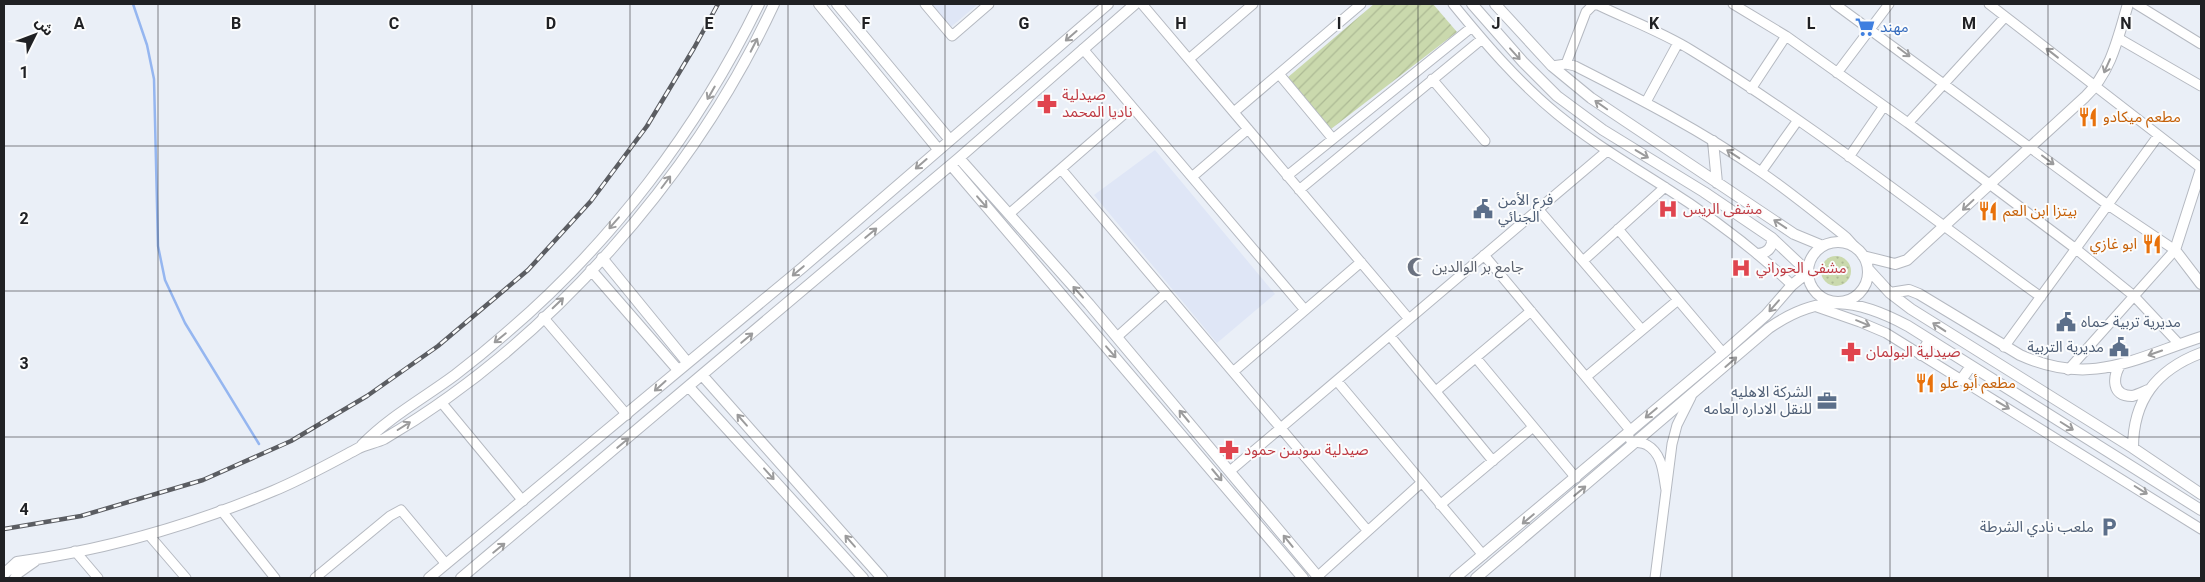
<svg xmlns="http://www.w3.org/2000/svg" width="2205" height="582" font-family="Roboto,'Noto Sans Arabic',sans-serif">
<defs>
<pattern id="grass-dots" width="8" height="8" patternUnits="userSpaceOnUse" patternTransform="scale(1.25)"><rect width="8" height="8" fill="#cad9ad"/><path d="M2 2h.1M6 6h.1" fill="none" stroke="#adba95" stroke-width="1.8" stroke-linecap="round"/></pattern>
<pattern id="garden-furrows" width="10" height="10" patternUnits="userSpaceOnUse" patternTransform="scale(1.25)"><rect width="10" height="10" fill="#cad9ad"/><path d="M-1 1l2-2M0 10L10 0M9 11l2-2" fill="none" stroke="#adba95"/></pattern>
</defs>
<rect width="100%" height="100%" fill="#eaeff7"/>
<!-- built -->
<path fill="#dfe6f6" d="M932,4h46l-27,23z
M1155,150l120,144 -58,49 -123,-148z"/>
<!-- grass -->
<path fill="url(#grass-dots)" d="M1821 271a15 15 0 1 1 30 0a15 15 0 1 1-30 0Z"/>
<!-- garden -->
<path fill="url(#garden-furrows)" d="M1374,4h59l24,28 -126,97 -44,-51z"/>
<g fill="none" stroke-linecap="round" stroke-linejoin="round">
<!-- stream -->
<path stroke="#95b6f0" stroke-width="2.5" d="M133,4l14,41 7,34 4,167 7,34 20,43 74,121"/>
<defs>
<path id="minor" d="M925,4l27,32 37,-32
M1142,4l267,315
M1453,4c31,38 65,78 104,110 33,27 70,49 106,72 46,29 90,62 129,99
M1733,4l53,32 122,87 168,126 58,47 45,48
M1835,4l273,201 67,45 -107,120
M1989,4l212,164
M2136,4l65,40
M2118,38l83,48
M1083,49l222,261
M1189,59l64,-55
M1566,64l20,-52 7,-7h5c31,15 64,27 93,45 122,74 234,164 350,247
M1552,66l14,-2 9,2c63,32 127,65 186,106 29,20 57,43 85,65l9,10
M1837,73l52,-69
M1279,74l54,65
M1432,79l53,62
M1751,89l35,-53
M1646,102l32,-59
M1234,112l127,-108
M1908,123l97,-106
M1849,157l35,-51
M1061,169l306,361
M1761,172l37,-52
M1287,176l185,-149
M1192,177l56,-48
M1299,190l183,-151
M1539,210l103,120
M1009,214l123,-107
M1618,229l105,124
M1484,255l146,175 -2,5 3,6c6,2 11,1 16,4 16,9 16,29 19,45
M1583,261l82,-74
M1817,307l43,15 26,11 315,196
M543,317l84,98
M1390,336l103,125
M1117,337l49,-44
M2004,347l154,-211
M1476,358l100,120
M1233,372l128,-110
M1586,377l92,-77
M1337,381l146,174
M1436,391l95,-80
M441,402l82,99
M1230,471l377,-320
M1440,505l93,-78
M221,510l54,68
M149,535l37,43
M75,551l23,27
M1317,577l104,-94
M315,578l75,-62 11,-6 45,54
M1655,578l17,-134 5,-19 14,-28"/>
<path id="major" d="M819,4l119,145
M837,4l113,136
M1495,4l57,62 39,32 203,136 29,12
M1713,141l4,42
M959,158l130,146 230,274
M951,165l352,413
M2201,169l-26,81 26,34
M1808 272a30 30 0 1 1 60 0a30 30 0 1 1-60 0Z
M1758,254c10,-1 15,-7 14,-16
M1863,256l32,8 12,-4 178,-163c26,-25 33,-59 43,-93
M602,258l85,104
M1868,269l22,24 21,16 222,139 68,46
M591,270l87,100
M1890,293l19,-3 10,4 101,61c71,32 113,4 181,-18
M1921,355l8,-15
M2120,365c-7,12 -9,31 12,31 5,-1 11,-4 16,-6
M702,375l180,203
M1961,380l10,-14
M689,387l174,191
M362,445c27,-28 62,-47 93,-70 17,-13 34,-27 50,-41 106,-90 193,-205 254,-330
M2133,448c0,-48 23,-78 68,-95
M4,574l13,-12c87,-12 175,-37 256,-71 29,-12 56,-27 84,-42 8,-5 19,-6 27,-10 165,-97 310,-263 390,-435
M15,578l3,-5 17,-12
M429,578l373,-310 306,-264
M461,578l498,-420 176,-154
M1455,578l268,-225 43,-38 26,-30 16,-13 -36,-34 -68,-46 -101,-62 -46,-34 -34,-34 -51,-58
M1476,578l293,-250c51,-35 87,-30 139,-2l293,184"/>
</defs>
<!-- minor casing -->
<use href="#minor" stroke="#b5b9c1" stroke-width="11"/>
<!-- major casing -->
<use href="#major" stroke="#b5b9c1" stroke-width="12"/>
<!-- minor -->
<use href="#minor" stroke="#fff" stroke-width="9"/>
<!-- major -->
<use href="#major" stroke="#fff" stroke-width="10"/>
<defs>
<path id="rail" d="M4,529l77,-13 122,-36 88,-39 76,-45 71,-50 90,-76 63,-69 56,-75 47,-78 24,-44"/>
</defs>
<!-- rail casing -->
<use href="#rail" stroke="#5b5d62" stroke-width="4.5"/>
<!-- rail -->
<use href="#rail" stroke="#fbfcfd" stroke-width="2.5" stroke-dasharray="8" stroke-linecap="butt"/>
</g>
<!-- one-way arrows -->
<defs><path id="oneway-shaft" d="M-6 0H5M1.5-3L5.5 0L1.5 3" fill="none" stroke-width="1.6" stroke-linecap="round" stroke-linejoin="round" transform="scale(1.25)"/></defs>
<g stroke="#9b9b9c">
<use href="#oneway-shaft" transform="translate(1071 36) rotate(139)"/>
<use href="#oneway-shaft" transform="translate(754 45) rotate(-63)"/>
<use href="#oneway-shaft" transform="translate(1904 52) rotate(37)"/>
<use href="#oneway-shaft" transform="translate(2052 53) rotate(-142)"/>
<use href="#oneway-shaft" transform="translate(1515 54) rotate(48)"/>
<use href="#oneway-shaft" transform="translate(2107 66) rotate(114)"/>
<use href="#oneway-shaft" transform="translate(711 93) rotate(120)"/>
<use href="#oneway-shaft" transform="translate(1601 105) rotate(-145)"/>
<use href="#oneway-shaft" transform="translate(1642 154) rotate(31)"/>
<use href="#oneway-shaft" transform="translate(1733 154) rotate(-147)"/>
<use href="#oneway-shaft" transform="translate(2048 160) rotate(37)"/>
<use href="#oneway-shaft" transform="translate(921 164) rotate(139)"/>
<use href="#oneway-shaft" transform="translate(666 182) rotate(-53)"/>
<use href="#oneway-shaft" transform="translate(982 202) rotate(49)"/>
<use href="#oneway-shaft" transform="translate(1968 205) rotate(137)"/>
<use href="#oneway-shaft" transform="translate(614 223) rotate(131)"/>
<use href="#oneway-shaft" transform="translate(1780 224) rotate(-146)"/>
<use href="#oneway-shaft" transform="translate(871 233) rotate(-40)"/>
<use href="#oneway-shaft" transform="translate(798 271) rotate(140)"/>
<use href="#oneway-shaft" transform="translate(1078 292) rotate(-132)"/>
<use href="#oneway-shaft" transform="translate(558 303) rotate(-44)"/>
<use href="#oneway-shaft" transform="translate(1774 306) rotate(131)"/>
<use href="#oneway-shaft" transform="translate(1863 323) rotate(22)"/>
<use href="#oneway-shaft" transform="translate(1939 327) rotate(-147)"/>
<use href="#oneway-shaft" transform="translate(500 338) rotate(141)"/>
<use href="#oneway-shaft" transform="translate(747 338) rotate(-40)"/>
<use href="#oneway-shaft" transform="translate(1111 352) rotate(49)"/>
<use href="#oneway-shaft" transform="translate(2155 353) rotate(161)"/>
<use href="#oneway-shaft" transform="translate(1731 362) rotate(-41)"/>
<use href="#oneway-shaft" transform="translate(660 386) rotate(138)"/>
<use href="#oneway-shaft" transform="translate(2003 405) rotate(31)"/>
<use href="#oneway-shaft" transform="translate(1651 413) rotate(140)"/>
<use href="#oneway-shaft" transform="translate(1184 416) rotate(-130)"/>
<use href="#oneway-shaft" transform="translate(742 420) rotate(-131)"/>
<use href="#oneway-shaft" transform="translate(404 426) rotate(-32)"/>
<use href="#oneway-shaft" transform="translate(2067 426) rotate(32)"/>
<use href="#oneway-shaft" transform="translate(623 443) rotate(-40)"/>
<use href="#oneway-shaft" transform="translate(769 474) rotate(48)"/>
<use href="#oneway-shaft" transform="translate(1217 475) rotate(50)"/>
<use href="#oneway-shaft" transform="translate(2141 490) rotate(32)"/>
<use href="#oneway-shaft" transform="translate(1580 491) rotate(-40)"/>
<use href="#oneway-shaft" transform="translate(1528 519) rotate(140)"/>
<use href="#oneway-shaft" transform="translate(850 541) rotate(-131)"/>
<use href="#oneway-shaft" transform="translate(1288 541) rotate(-129)"/>
<use href="#oneway-shaft" transform="translate(499 548) rotate(-39)"/>
</g>
<!-- grid -->
<path fill="none" stroke="#202124" stroke-width="1" stroke-opacity="0.55" d="M158,4v574M315,4v574M472,4v574M630,4v574M788,4v574M945,4v574M1102,4v574M1260,4v574M1418,4v574M1575,4v574M1732,4v574M1890,4v574M2048,4v574M4,146h2197M4,291h2197M4,437h2197"/>
<!-- icons -->
<defs>
<symbol id="supermarket-bare" viewBox="-9 -9 18 18"><path d="M-6-5.5h2.5l.6 2H6L4.5 2H-2.5L-4.4-4H-6ZM-1.5 3.2a1.3 1.3 0 1 0 .1 0ZM3 3.2a1.3 1.3 0 1 0 .1 0Z" fill="#3f7fe0" stroke="#fbfcfd" stroke-width="2.5" paint-order="stroke"/></symbol>
<symbol id="pharmacy-bare" viewBox="-9 -9 18 18"><path d="M-2-6h4v4h4v4h-4v4h-4v-4h-4v-4h4Z" fill="#e0444e" stroke="#fbfcfd" stroke-width="2.5" paint-order="stroke"/></symbol>
<symbol id="restaurant-bare" viewBox="-9 -9 18 18"><path d="M-5-6h1v4h1v-4h1v4h1v-4h1v5L-1.5 .5V6h-2V.5L-5-1ZM5-6V6H3V1.5H1.5Q1.5-4 5-6Z" fill="#e8710a" stroke="#fbfcfd" stroke-width="2.5" paint-order="stroke"/></symbol>
<symbol id="civic-bare" viewBox="-9 -9 18 18"><path d="M-.6-6.5H3V-4.5H.6V-3L4-1V1h2V6H-6V1h2V-1L-.6-3ZM-1.2 2.5V6h2.4V2.5Z" fill="#5c6f8a" stroke="#fbfcfd" stroke-width="2.5" paint-order="stroke"/></symbol>
<symbol id="hospital-bare" viewBox="-9 -9 18 18"><path d="M-5-5h3v3.5h4V-5h3V5h-3V1.5h-4V5h-3Z" fill="#e0444e" stroke="#fbfcfd" stroke-width="2.5" paint-order="stroke"/></symbol>
<symbol id="mosque-bare" viewBox="-9 -9 18 18"><path d="M3.5-4.9A6 6 0 1 0 3.5 4.9A5 5 0 1 1 3.5-4.9Z" fill="#6b7280" stroke="#fbfcfd" stroke-width="2.5" paint-order="stroke"/></symbol>
<symbol id="office-bare" viewBox="-9 -9 18 18"><path d="M-6-3h4V-5.5h4V-3h4V5H-6ZM-1-4.5V-3h2v-1.5ZM-6 0V1H6V0Z" fill="#5c6f8a" stroke="#fbfcfd" stroke-width="2.5" paint-order="stroke"/></symbol>
<symbol id="parking-bare" viewBox="-9 -9 18 18"><path d="M-3.5-5.5H1a3.5 3.5 0 0 1 0 7H-1V5.5H-3.5ZM-1-3.4V-.6H.8a1.4 1.4 0 0 0 0-2.8Z" fill="#5c6f8a" stroke="#fbfcfd" stroke-width="2.5" paint-order="stroke"/></symbol>
</defs>
<g fill-rule="evenodd">
<use href="#supermarket-bare" x="1851" y="13" width="28" height="28"/>
<use href="#pharmacy-bare" x="1033" y="90" width="28" height="28"/>
<use href="#restaurant-bare" x="2074" y="103" width="28" height="28"/>
<use href="#civic-bare" x="1469" y="195" width="28" height="28"/>
<use href="#hospital-bare" x="1654" y="195" width="28" height="28"/>
<use href="#restaurant-bare" x="1974" y="197" width="28" height="28"/>
<use href="#restaurant-bare" x="2138" y="230" width="28" height="28"/>
<use href="#mosque-bare" x="1403" y="253" width="28" height="28"/>
<use href="#hospital-bare" x="1727" y="254" width="28" height="28"/>
<use href="#civic-bare" x="2052" y="308" width="28" height="28"/>
<use href="#civic-bare" x="2105" y="333" width="28" height="28"/>
<use href="#pharmacy-bare" x="1837" y="338" width="28" height="28"/>
<use href="#restaurant-bare" x="1911" y="369" width="28" height="28"/>
<use href="#office-bare" x="1813" y="387" width="28" height="28"/>
<use href="#pharmacy-bare" x="1215" y="436" width="28" height="28"/>
<use href="#parking-bare" x="2095" y="513" width="28" height="28"/>
</g>
<g text-anchor="middle" dominant-baseline="central" stroke-width="4" stroke-linejoin="round" paint-order="stroke">
<!-- shop labels -->
<g font-size="15" fill="#366cbe" stroke="#fbfcfd" text-anchor="start">
<text x="1880" y="27">مهند</text>
</g>
<!-- health labels -->
<g font-size="15" fill="#be3a42" stroke="#fbfcfd" text-anchor="start">
<text x="1062" y="95">صيدلية<tspan x="1062" dy="17">ناديا المحمد</tspan></text>
<text x="1683" y="209">مشفى الريس</text>
<text x="1756" y="268">مشفى الحوراني</text>
<text x="1866" y="352">صيدلية البولمان</text>
<text x="1244" y="450">صيدلية سوسن حمود</text>
</g>
<!-- food labels -->
<g font-size="15" fill="#c56008" stroke="#fbfcfd" text-anchor="start">
<text x="2103" y="117">مطعم ميكادو</text>
<text x="2003" y="211">بيتزا ابن العم</text>
<text x="2137" y="244" text-anchor="end">ابو غازي</text>
<text x="1940" y="383">مطعم أبو علو</text>
</g>
<!-- service labels -->
<g font-size="15" fill="#4e5e75" stroke="#fbfcfd" text-anchor="end">
<text x="1498" y="200" text-anchor="start">فرع الأمن<tspan x="1498" dy="17">الجنائي</tspan></text>
<text x="2081" y="322" text-anchor="start">مديرية تربية حماه</text>
<text x="2104" y="347">مديرية التربية</text>
<text x="1812" y="392">الشركة الاهليه<tspan x="1812" dy="17">للنقل الاداره العامه</tspan></text>
<text x="2094" y="527">ملعب نادي الشرطة</text>
</g>
<!-- worship labels -->
<g font-size="15" fill="#5b616d" stroke="#fbfcfd" text-anchor="start">
<text x="1432" y="267">جامع بر الوالدين</text>
</g>
</g>
<g font-size="16" text-anchor="middle" font-weight="bold" fill="#202124" stroke="#fbfcfd" stroke-width="4" stroke-linejoin="round" paint-order="stroke">
<text x="79" y="29">A</text>
<text x="236" y="29">B</text>
<text x="394" y="29">C</text>
<text x="551" y="29">D</text>
<text x="709" y="29">E</text>
<text x="866" y="29">F</text>
<text x="1024" y="29">G</text>
<text x="1181" y="29">H</text>
<text x="1339" y="29">I</text>
<text x="1496" y="29">J</text>
<text x="1654" y="29">K</text>
<text x="1811" y="29">L</text>
<text x="1969" y="29">M</text>
<text x="2126" y="29">N</text>
<text x="24" y="78">1</text>
<text x="24" y="224">2</text>
<text x="24" y="369">3</text>
<text x="24" y="515">4</text>
</g>
<!-- border -->
<rect width="2205" height="582" fill="none" stroke="#202124" stroke-width="10"/>
<!-- north arrow -->
<g transform="translate(35 35) rotate(48)" stroke="#fbfcfd" stroke-width="4" paint-order="stroke">
<path d="M0-4L9 19L0 12L-9 19Z" fill="#202124"/>
<text y="-8" font-size="14" font-weight="bold" text-anchor="middle" fill="#202124">ش</text>
</g>
</svg>
